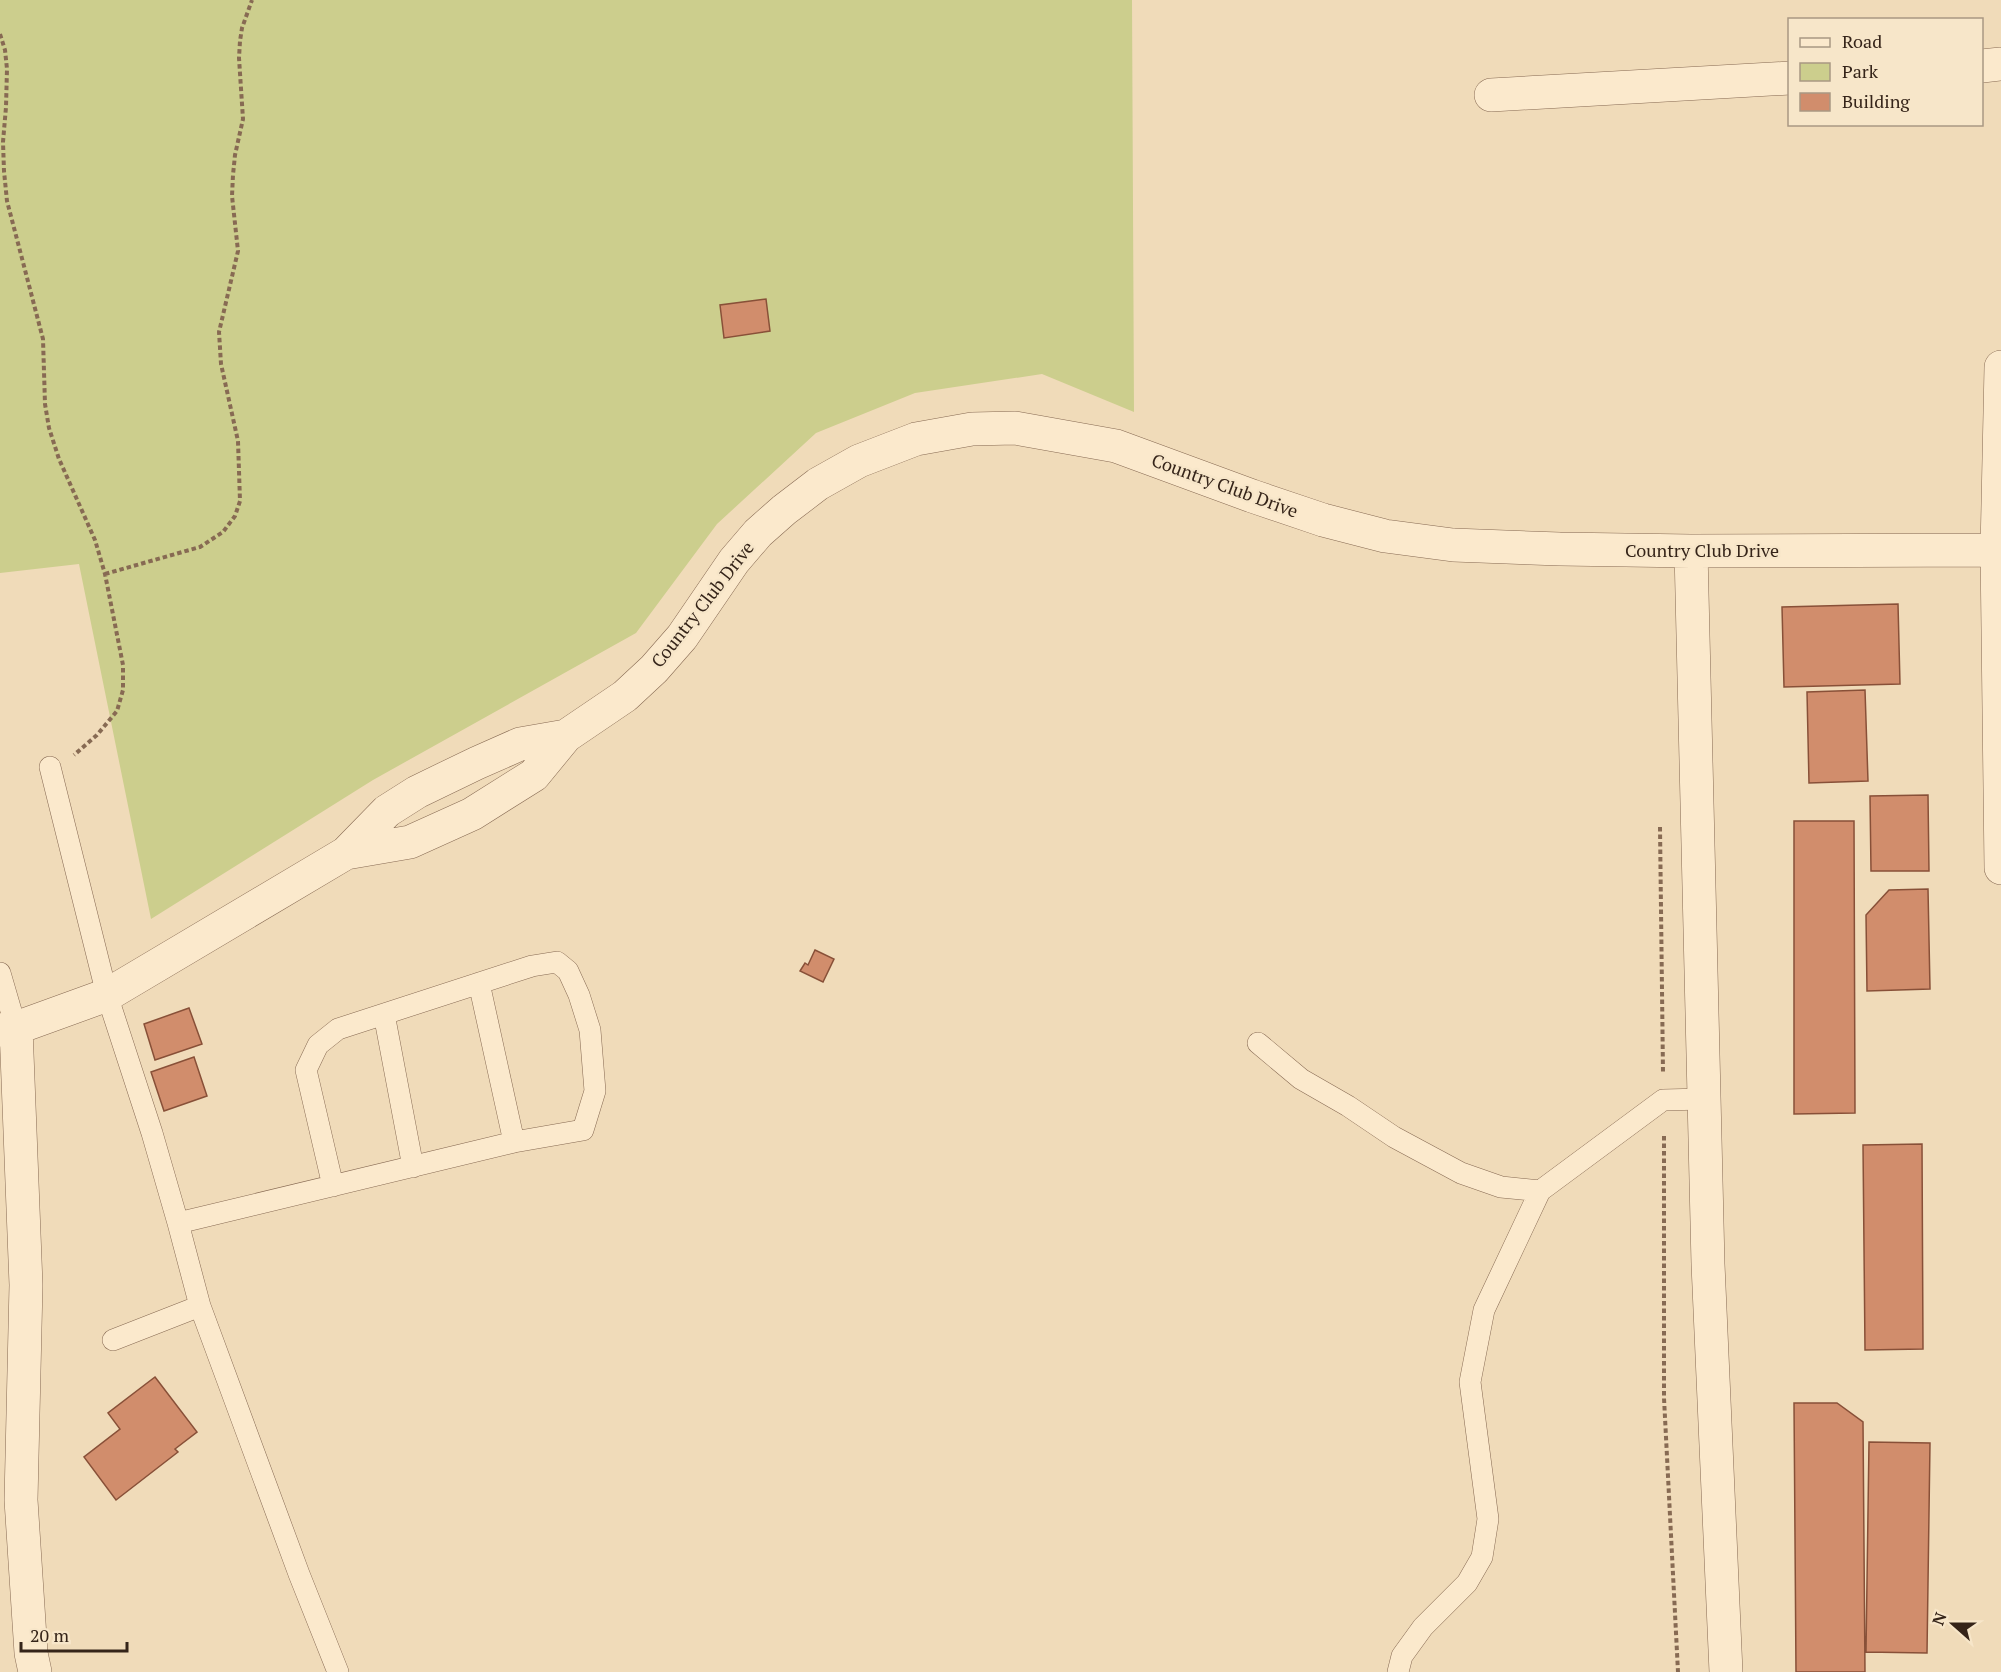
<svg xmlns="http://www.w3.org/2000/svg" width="2001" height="1672" font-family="'PT Serif',serif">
<rect width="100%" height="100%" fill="#f0dbb9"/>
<!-- green -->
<path fill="#ccce8d" d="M0,0h1132l2,412 -92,-38 -127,19 -99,40 -99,91 -81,109 -263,147 -222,139 -72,-355 -79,9z"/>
<!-- building -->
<path fill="#d18d6c" stroke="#885038" stroke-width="1.5" d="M766,299l4,32 -46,7 -4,-33z
M1898,604l2,80 -116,3 -2,-80z
M1865,690l3,91 -59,2 -2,-91z
M1928,795l1,76h-58l-1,-75z
M1794,821h60l1,292 -61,1z
M1928,889l2,100 -63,2 -1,-76 23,-25z
M815,950l19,9 -11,23 -23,-11 5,-8 3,2z
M189,1008l13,36 -47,16 -11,-36z
M194,1057l13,39 -43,15 -13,-39z
M1922,1144l1,205 -58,1 -2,-205z
M155,1377l42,55 -22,17 3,3 -62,48 -32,-43 36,-28 -12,-16z
M1794,1403h43l26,19 2,250h-69z
M1869,1442l61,1 -3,210 -61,-1z"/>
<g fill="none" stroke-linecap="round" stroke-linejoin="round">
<defs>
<path id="lane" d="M50,767l57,228 45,138 26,90 22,83 99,268 39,98
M0,973l16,55
M479,983l35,159
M384,1014l29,153
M1258,1043l43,36 47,27 46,31 67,36 40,14 39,4 -56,119 -14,72 18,137 -6,38 -15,26 -44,44 -21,29 -4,16
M1540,1191l123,-91 41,-1
M178,1223l336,-81 69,-12 12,-39 -5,-61 -11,-35 -11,-24 -11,-9 -25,4 -194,63 -20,16 -12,25 27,116
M113,1340l87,-34"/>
<path id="street" d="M1982,66l19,-2
M1491,95l299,-17
M2001,367l-4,183 4,318
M1691,551l17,713 18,408
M346,853l64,-11 62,-28 62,-39 32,-39 59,-40 29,-27 28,-32 52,-76 24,-28 26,-23 34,-26 41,-23 57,-22 56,-10 43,-1 101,18 136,50 71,24 62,16 68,9 107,4 131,2 310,-1
M16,1028l10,257 -5,215 10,153 4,19
M0,1030l16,-2 91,-33 239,-142 41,-42 30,-19 60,-29 43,-19 46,-8"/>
</defs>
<!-- lane casing -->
<use href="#lane" stroke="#876a53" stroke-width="22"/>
<!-- street casing -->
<use href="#street" stroke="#876a53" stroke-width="34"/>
<!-- path -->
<path stroke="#876a53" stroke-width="4" stroke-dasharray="4.5 3" stroke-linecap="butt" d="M0,34l5,16 2,19 -1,38 -3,35 1,29 3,30 36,138 2,65 4,24 10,31 36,81 10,34 18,91v25l-6,21 -20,24 -23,20
M105,574l95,-27 23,-15 12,-16 5,-15 -2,-60 -17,-77 -2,-32 19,-81 -6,-55 1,-21 2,-20 8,-36 -4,-61 1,-17 2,-13 10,-28
M1660,827l3,245
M1664,1136v262l14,274"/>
<!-- lane -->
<use href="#lane" stroke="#fbe9cc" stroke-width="21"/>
<!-- street -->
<use href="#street" stroke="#fbe9cc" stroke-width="33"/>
</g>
<g text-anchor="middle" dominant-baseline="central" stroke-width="5" stroke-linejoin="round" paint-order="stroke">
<!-- street labels -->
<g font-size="18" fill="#352419" stroke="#f7e6c9">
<text transform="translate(1225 485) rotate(20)">Country Club Drive</text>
<text x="1702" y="550">Country Club Drive</text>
<text transform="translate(702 604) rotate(-52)">Country Club Drive</text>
</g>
</g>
<!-- legend -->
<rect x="1788" y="18" width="195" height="108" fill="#f7e6c9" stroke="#a99883" stroke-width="1.5"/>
<rect x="1800" y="38" width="30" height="9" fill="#fbe9cc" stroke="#a99883" stroke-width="1.5"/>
<text x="1842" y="48" font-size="18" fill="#352419">Road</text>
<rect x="1800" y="63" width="30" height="18" fill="#ccce8d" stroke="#a99883" stroke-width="1.5"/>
<text x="1842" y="78" font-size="18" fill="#352419">Park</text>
<rect x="1800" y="93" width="30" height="18" fill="#d18d6c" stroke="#a99883" stroke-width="1.5"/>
<text x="1842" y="108" font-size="18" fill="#352419">Building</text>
<!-- north arrow -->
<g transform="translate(1953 1624) rotate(291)" stroke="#f7e6c9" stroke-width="4.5" paint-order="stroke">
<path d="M0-4.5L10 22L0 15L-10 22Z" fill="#352419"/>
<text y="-9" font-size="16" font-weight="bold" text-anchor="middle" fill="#352419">N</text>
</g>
<!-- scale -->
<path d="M21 1642v9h106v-9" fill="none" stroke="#352419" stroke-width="3"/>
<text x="30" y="1642" font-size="18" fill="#352419" stroke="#f7e6c9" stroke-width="4.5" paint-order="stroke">20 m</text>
</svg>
